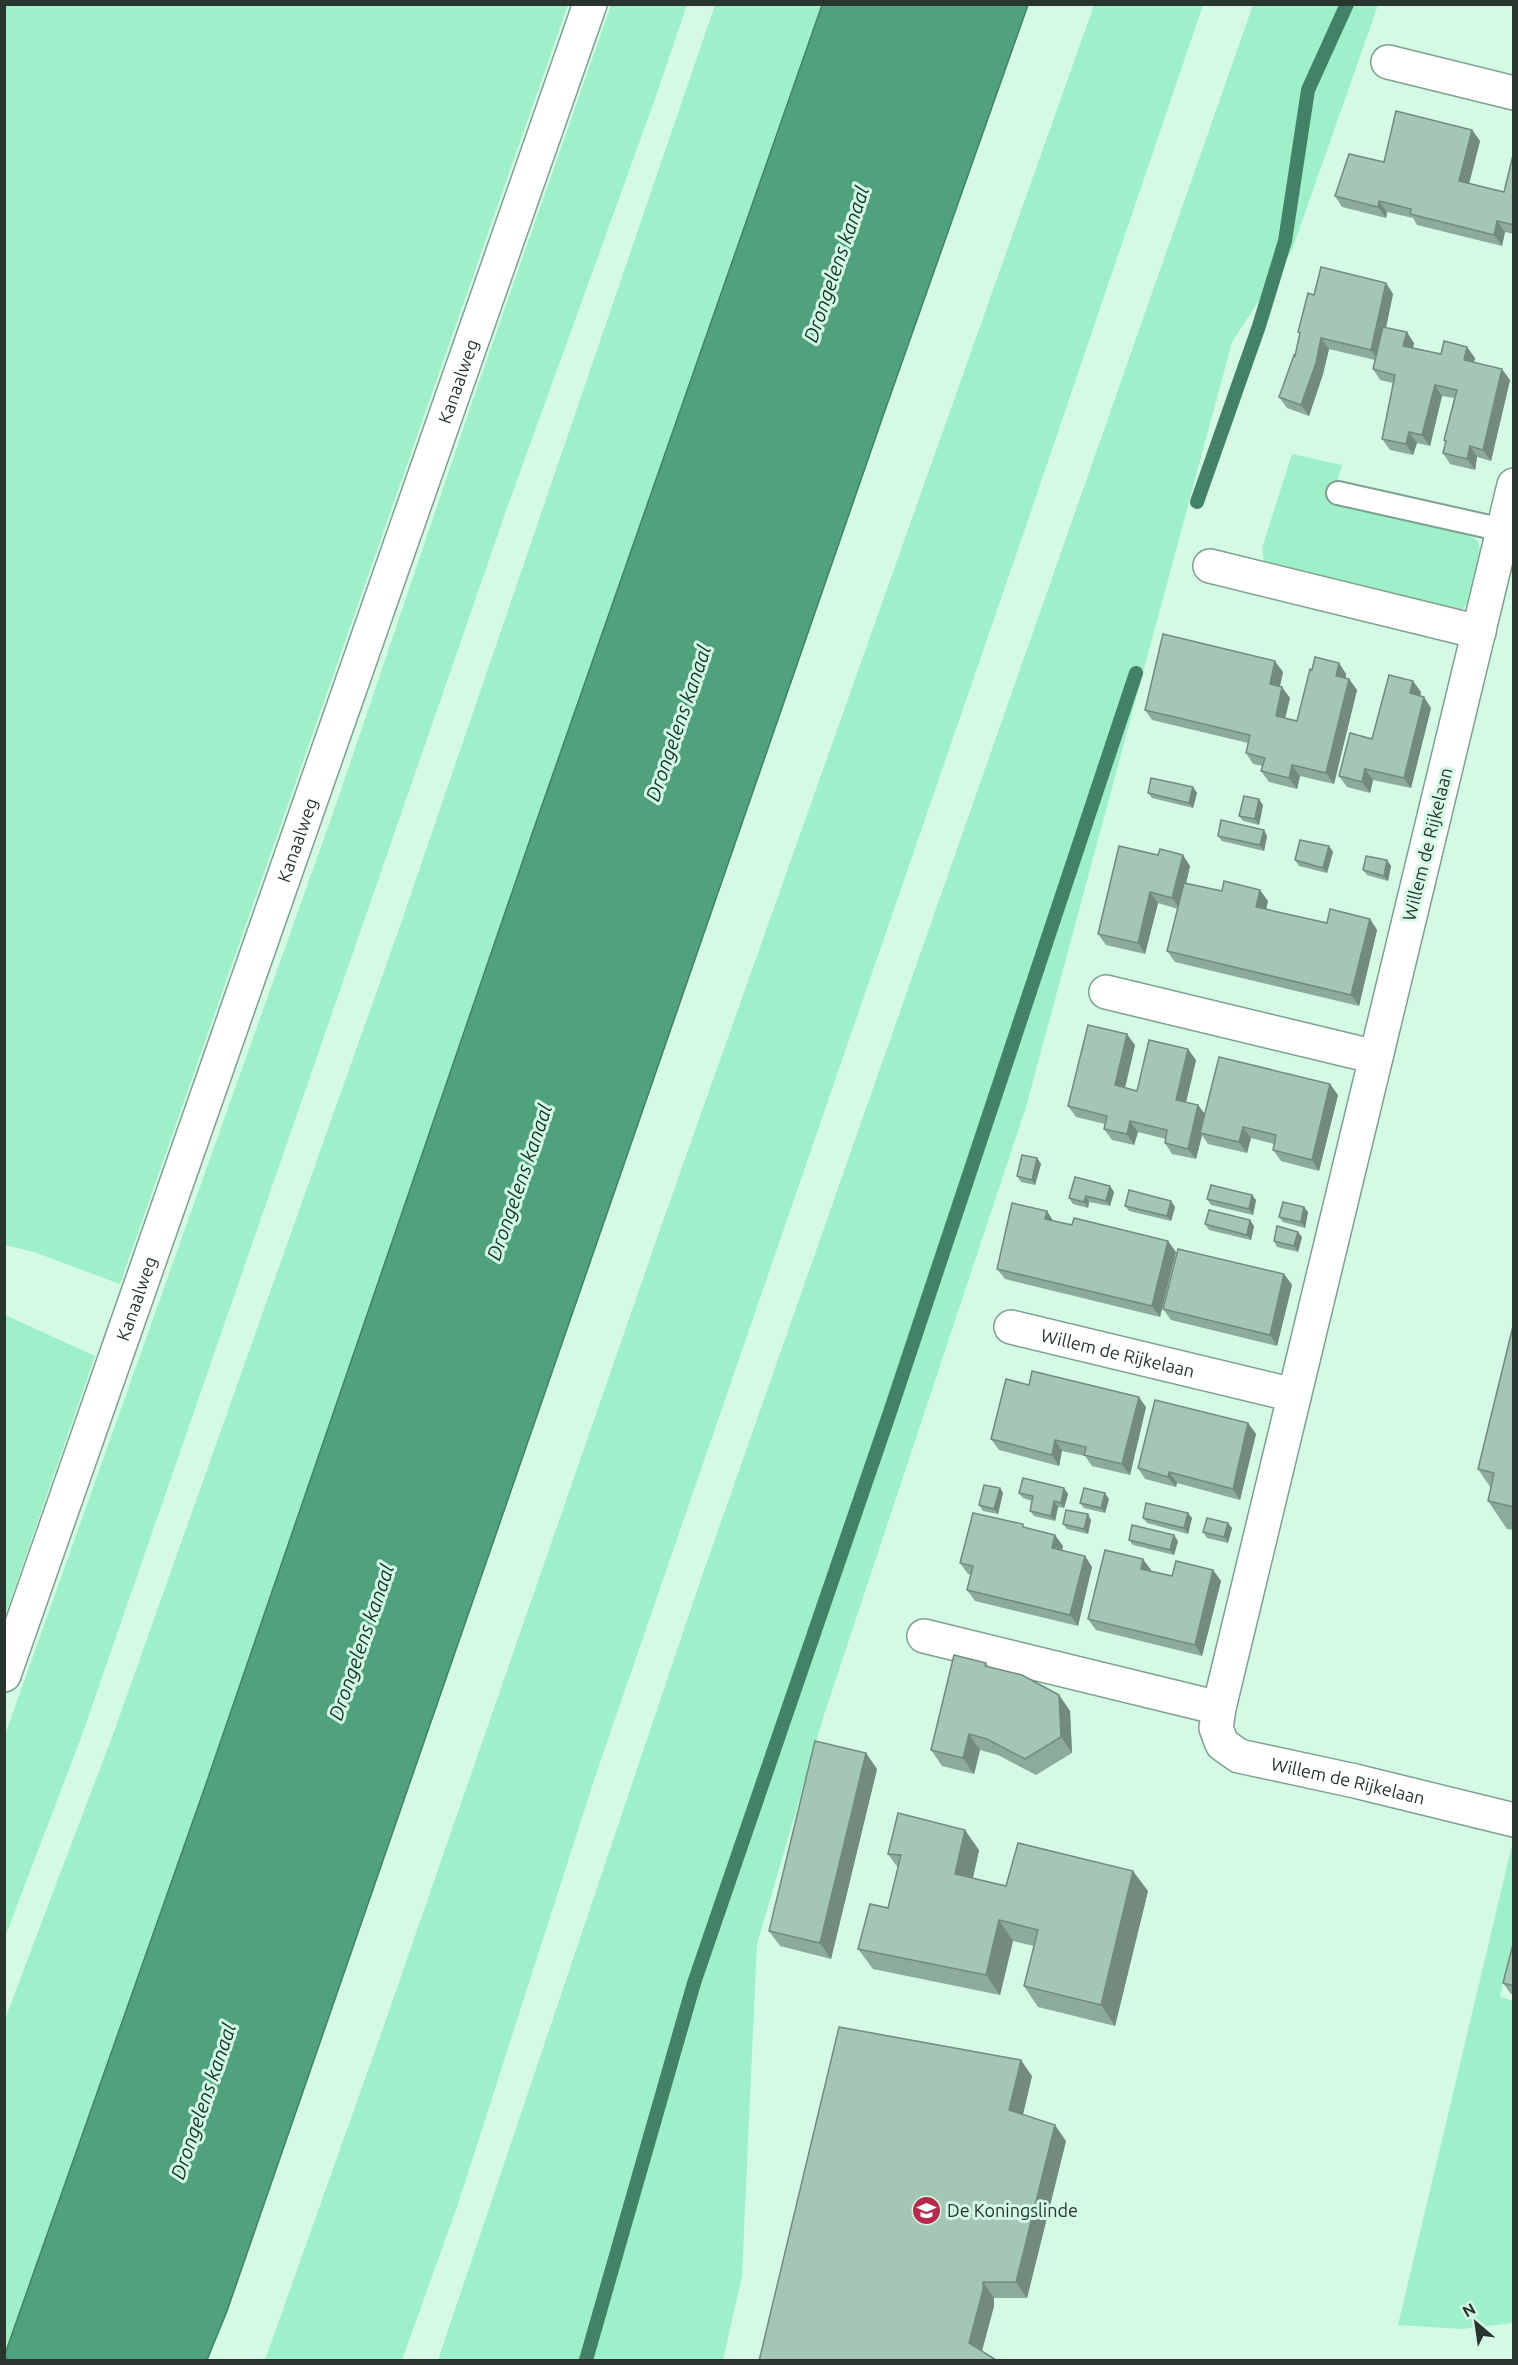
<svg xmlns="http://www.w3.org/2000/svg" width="1518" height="2365" font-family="Ubuntu,sans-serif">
<rect width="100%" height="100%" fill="#d4f9e5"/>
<!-- green -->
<path fill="#9ef0c8" d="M5,4l563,1 -448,1279 -86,-32 -29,-7z
M611,5h76l-32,94 -148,409 -425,1227 -77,202v-202l333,-936 140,-414z
M715,5h107l-290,829 -326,950 -201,570v-335l110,-290 285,-803z
M1094,5h109l-178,524 -430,1248 -137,427 -56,156h-137l116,-326 282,-813z
M1253,5h125l-86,245 -60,92 -206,765 -202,608 -67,229 -15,332 -19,84h-285l263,-781z
M1292,454l50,11 -11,37 135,32 11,6c9,16 -2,61 -17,71l-196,-48 -2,-15z
M5,1315l90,41 -90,260z
M1513,1841v98l-13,58 14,4 -1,322 -51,6 -64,-4z"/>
<!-- water -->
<path fill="#4fa27d" stroke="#438266" stroke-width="1.5" d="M822,5h206l-145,411 -656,1895 -20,49h-202v-6l201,-570 326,-950z"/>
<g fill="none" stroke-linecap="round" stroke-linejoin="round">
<!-- stream -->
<path stroke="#438266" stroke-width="14" d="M1197,502l62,-176 26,-85 23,-151 39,-86
M586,2360l108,-377 196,-571 246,-739"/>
<defs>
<path id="lane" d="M1338,493l165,37"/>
<g id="street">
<path d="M1388,62l126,31"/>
<path id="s1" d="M1514,485l-295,1223 -3,20 6,16 17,12 116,25 159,39"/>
<path d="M1210,566l269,66"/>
<path d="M1106,992l270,65"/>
<path id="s2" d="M1011,1327l283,68"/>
<path d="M924,1636l295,72"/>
<path id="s3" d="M4,1675l586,-1671"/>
</g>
</defs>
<!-- lane casing -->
<use href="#lane" stroke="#7ea08f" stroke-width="26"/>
<!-- street casing -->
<use href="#street" stroke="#7ea08f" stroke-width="36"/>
<!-- lane -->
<use href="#lane" stroke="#fff" stroke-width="22"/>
<!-- street -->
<use href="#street" stroke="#fff" stroke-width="33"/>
</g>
<!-- wall -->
<path fill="#8cab9b" d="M1472,130l8,11 -11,42 35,9 10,-41v83l-9,-2 -3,14 -85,-21 -4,-7 -26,-6 -1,6 -44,-11 -7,-11 49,-34z
M1386,283l7,11 -7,33 28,16 -1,5 28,6 34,4 -1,4 36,18 -19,81 -14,-4 -2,13 -25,-6 -7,-11 2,-10 -1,-3 10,-42 -12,-2 -12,50 -13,-3 -4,12 -23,-5 -8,-11 11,-56 -13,-3 -7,-11 2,-9 -46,-11 -6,25 -14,42 -22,-8 -8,-11 16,-41 5,-21 -2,-3 16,-37z
M1339,663l7,11v4l3,1 8,11 -23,94 -34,-8 -3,13 -28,-7 -8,-11 2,-5 -10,-2 -7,-11 2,-10 -96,-23 -7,-10 138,-38 -3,14 10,12 -5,20 12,3 15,-51z
M1421,692l-1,4 11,12 -20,80 -38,-8 -3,13 -23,-6 -8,-11 33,-37z
M1193,787l4,6 -4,15 -41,-10 -4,-5z
M1263,805l-4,20 -16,-4 -4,-5z
M1218,836h49l-3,15 -42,-10z
M1119,846l71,20 -4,17 82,18 -2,8 61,14 43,-4 7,11 -18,76 -184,-44 -8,-11 11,-42 -20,-6 -13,51 -39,-9 -8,-11z
M1329,846l4,6 -6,21 -28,-7 -4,-6z
M1387,860l4,6 -3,15 -21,-6 -4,-5z
M1135,1045l-10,43 12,3 59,-31 -10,42 12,3 7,9 133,-19 -19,76 -38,-10 -8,-11 1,-6 -23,-6 -4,15 -39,-9 -6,-9 -6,24 -24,-5 -7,-11 1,-4 -28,-7 -4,13 -22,-5 -8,-11 1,-5 -29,-7 -8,-11z
M1037,1158l4,6 -6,21 -14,-3 -4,-6z
M1114,1192l-4,14 -21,-4 -1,6 -15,-4 -4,-6z
M1207,1199l49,1 -3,15 -42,-10z
M1171,1201l4,6 -4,14 -42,-10 -4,-5z
M1308,1212l-3,16 -22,-6 -4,-5z
M1053,1221l123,31 -16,65 -155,-38 -8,-10z
M1205,1224l49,2 -3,14 -42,-10z
M1302,1237l-4,15 -21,-5 -3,-6z
M1284,1274l8,11 -15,61 -106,-26 -8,-11z
M1514,1322v208l-7,-1 -19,-28 3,-13 -13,-19z
M1029,1385l117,22 -16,68 -38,-9 -7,-10 -23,-5 -3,15 -60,-16 -8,-11z
M1248,1423l8,11 -16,66 -63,-17 -1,4 -31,-8 -7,-11z
M1000,1488l3,5 -5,21 -15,-3 -4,-6z
M1064,1488l4,6 -4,14 -6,-1 -3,14 -21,-5 -4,-5 2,-10 -9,-3 -4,-5z
M1109,1499l-4,14 -21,-5 -4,-5z
M1188,1513l4,5 -4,16 -41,-11 -4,-5z
M1091,1520l-3,14 -21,-5 -4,-5z
M1228,1523l4,5 -4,15 -21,-5 -4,-6z
M1026,1528l37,18 -1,4 23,6 7,11 -14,59 -103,-25 -8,-11 4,-15 -3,-1 -8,-11z
M1129,1540l49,1 -4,14 -41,-10z
M1151,1570v1l21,5 41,-6 8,11 -19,75 -106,-26 -8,-11z
M986,1663l3,4 70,28 11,16 2,42 -36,22 -38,-20 -18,-5 -6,24 -32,-8 -11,-16z
M877,1769l-46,190 -51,-13 -11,-15z
M979,1850l-6,28 33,8 142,5 -33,135 -77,-19 -14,-21 10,-40 -21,-5 -13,54 -127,-26 -15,-20 30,-41 10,-40 -10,-14z
M1514,1940v55l-3,-1 -8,-11z
M1032,2076l-9,39 43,26 -39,157h-33v8l-12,45 15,10h-238z"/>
<!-- shaded-wall -->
<path fill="#728b7e" d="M1472,130l8,11 -13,51 -8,-11z
M1379,201l8,11 -1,6 -8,-11z
M1497,221l8,11 -3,14 -8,-11z
M1386,283l7,11 -14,67 -8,-11z
M1407,332l7,11 -3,14 -8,-11z
M1321,338l8,11 -6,25 -14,42 -8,-11z
M1467,347l8,11 -4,13 -7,-11z
M1502,369l8,11 -19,81 -8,-11z
M1435,385l7,11 -12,50 -8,-11z
M1409,432l8,11 -4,12 -7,-11z
M1470,446l7,11 -2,13 -8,-11z
M1275,661l8,11 -5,23 -8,-11z
M1339,663l7,11 -2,13 -8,-11z
M1349,679l8,11 -23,94 -8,-11z
M1413,681l8,11 -3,12 -8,-11z
M1282,687l8,11 -7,29 -7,-11z
M1424,697l7,11 -20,80 -7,-10z
M1292,765l8,11 -3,13 -8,-11z
M1365,769l8,11 -3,13 -8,-11z
M1193,787l4,6 -4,15 -4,-5z
M1259,799l4,6 -4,20 -4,-6z
M1264,830l3,6 -3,15 -4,-6z
M1329,846l4,6 -6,21 -4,-5z
M1183,855l7,11 -10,43 -8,-11z
M1387,860l4,6 -3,15 -4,-5z
M1260,890l8,11 -4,17 -8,-11z
M1150,892l8,11 -13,51 -7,-11z
M1370,919l7,11 -18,76 -8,-11z
M1127,1034l8,11 -12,51 -8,-11z
M1188,1049l8,11 -12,51 -8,-11z
M1330,1084l8,11 -19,76 -7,-11z
M1198,1105l8,11 -6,17 2,2 -6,24 -8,-10z
M1130,1121l8,11 -4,13 -7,-11z
M1243,1127l8,11 -4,15 -8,-11z
M1037,1158l4,6 -6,21 -3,-5z
M1110,1186l4,6 -4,14 -4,-5z
M1252,1195l4,5 -3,15 -4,-6z
M1086,1196l3,6 -1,6 -4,-6z
M1171,1201l4,6 -4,14 -4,-5z
M1304,1207l4,5 -3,16 -4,-6z
M1047,1211l7,11 -9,-3z
M1250,1220l4,6 -3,14 -4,-5z
M1298,1232l4,5 -4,15 -4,-6z
M1168,1241l8,11 -16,65 -8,-11z
M1284,1274l8,11 -15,61 -7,-11z
M1139,1397l7,10 -16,68 -8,-11z
M1248,1423l8,11 -16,66 -7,-11z
M1055,1440l7,11 -3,15 -7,-11z
M1169,1472l8,11 -1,4 -8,-10z
M1000,1488l3,5 -5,21 -4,-5z
M1064,1488l4,6 -4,14 -3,-5z
M1105,1493l4,6 -4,14 -4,-5z
M1054,1501l4,6 -3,14 -4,-5z
M1188,1513l4,5 -4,16 -4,-6z
M1088,1514l3,6 -3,14 -4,-5z
M1228,1523l4,5 -4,15 -4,-6z
M1055,1535l8,11 -3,13 -8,-11z
M1174,1535l4,6 -4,14 -4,-5z
M1085,1556l7,11 -14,59 -8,-11z
M1143,1559l8,11 -2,9 -8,-10z
M1213,1570l8,11 -19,75 -7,-11z
M1059,1695l11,16 2,42 -11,-16z
M969,1734l11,16 -6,24 -11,-16z
M866,1753l11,16 -46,190 -11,-16z
M965,1830l14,20 -10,45 -14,-21z
M1133,1871l15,20 -33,135 -14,-21z
M999,1920l14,21 -13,54 -14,-20z
M1021,2060l11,16 -12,50 -11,-16z
M1055,2125l11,16 -39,157 -11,-16z
M983,2282l11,16v8l-14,52 -11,-15z"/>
<!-- building -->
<path fill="#a3c7b4" stroke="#728b7e" stroke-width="1.5" d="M1396,111l76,19 -13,51 45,11 10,-41v74l-17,-4 -3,14 -84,-21 1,-5 -32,-8 -1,6 -43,-11 14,-42 35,8z
M1321,267l65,16 -15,67 -50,-12 -5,25 -15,42 -22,-8 15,-42 1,1 5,-23 -2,-1 10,-39 6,2z
M1383,327l24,5 -4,14 38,8 3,-13 23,6 -3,13 38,9 -19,81 -13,-4 -3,13 -24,-6 3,-12 -2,-1 13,-50 -22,-5 -13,50 -13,-3 -3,12 -24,-5 13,-64 -22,-6z
M1163,634l112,27 -5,23 12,3 -6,29 21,5 13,-52 2,1 3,-13 24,6 -3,13 13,3 -23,94 -34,-8 -3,13 -28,-7 4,-13 -19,-5 4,-18 -105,-25z
M1389,675l24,6 -3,12 14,4 -20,81 -39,-9 -3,13 -23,-6 11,-43 22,6z
M1151,778l42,9 -4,16 -41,-10z
M1244,796l15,3 -4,20 -16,-3z
M1221,820l43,10 -4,15 -42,-9z
M1300,840l29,6 -6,22 -28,-8z
M1119,846l39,9 2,-6 23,6 -11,43 -22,-6 -12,51 -40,-9z
M1366,856l21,4 -3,16 -21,-6z
M1224,881l36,9 -4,17 71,16 3,-14 40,10 -19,76 -184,-44 17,-68 38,8z
M1088,1025l39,9 -12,51 22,6 12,-51 39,9 -12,51 22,5 -10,44 -23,-6 2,-13 -37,-9 -3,13 -23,-5 3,-13 -39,-10z
M1219,1057l111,27 -18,76 -39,-10 3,-15 -33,-8 -4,15 -39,-9z
M1022,1155l15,3 -5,22 -15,-4z
M1075,1177l35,9 -4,15 -20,-5 -2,6 -15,-4z
M1211,1185l41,10 -3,14 -42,-10z
M1129,1190l42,11 -4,15 -42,-10z
M1283,1202l21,5 -3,15 -22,-5z
M1012,1203l35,8 -2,8 27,6 2,-7 94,23 -16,65 -155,-37z
M1209,1210l41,10 -3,15 -42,-11z
M1277,1226l21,6 -4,14 -20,-5z
M1178,1249l106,25 -14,61 -107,-26z
M1514,1322v185l-26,-6 6,-28 -16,-4z
M1032,1371l107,26 -17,67 -38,-9 2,-8 -31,-7 -3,15 -61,-16 15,-60 23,6z
M1155,1400l93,23 -15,66 -64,-17 -1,5 -30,-9z
M1023,1478l41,10 -3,15 -7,-2 -3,15 -21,-5 3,-15 -14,-3z
M984,1485l16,3 -6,21 -15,-4z
M1084,1488l21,5 -4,15 -21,-5z
M1146,1503l42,10 -4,15 -41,-10z
M1066,1510l22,4 -4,15 -21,-5z
M973,1513l50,11v3l32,8 -3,13 33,8 -15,59 -103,-25 6,-24 -13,-3z
M1207,1518l21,5 -4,14 -21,-5z
M1132,1525l42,10 -4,15 -41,-10z
M1105,1550l38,9 -2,10 31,7 4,-15 37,9 -18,75 -107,-26z
M954,1655l32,8 -1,3 37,9 37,20 2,42 -36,22 -38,-20 -18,-5 -6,24 -32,-8z
M815,1741l51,12 -46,190 -51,-12z
M898,1813l67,17 -10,44 51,12 12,-43 115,28 -32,134 -77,-19 14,-56 -39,-10 -13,55 -128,-26 12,-45 18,4 13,-53 -13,-1z
M1514,1940v46l-11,-3z
M839,2027l182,33 -12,50 46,15 -39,157h-33v8l-14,53 27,17v1h-237z"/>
<!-- icons -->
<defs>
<symbol id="school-disc" viewBox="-11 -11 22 22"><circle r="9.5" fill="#b9284c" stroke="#d4f9e5"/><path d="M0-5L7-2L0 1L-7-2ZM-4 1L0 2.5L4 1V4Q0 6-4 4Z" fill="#fff"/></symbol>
</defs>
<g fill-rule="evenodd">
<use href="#school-disc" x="910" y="2194" width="33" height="33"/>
</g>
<g text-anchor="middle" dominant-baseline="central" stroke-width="6" stroke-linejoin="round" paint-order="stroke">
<!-- street labels -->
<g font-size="18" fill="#28362f" stroke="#d4f9e5">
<text stroke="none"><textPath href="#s3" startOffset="1371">Kanaalweg</textPath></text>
<text stroke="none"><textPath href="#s3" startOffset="885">Kanaalweg</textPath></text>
<text transform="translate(1427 844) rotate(-76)">Willem de Rijkelaan</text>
<text stroke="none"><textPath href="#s3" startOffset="399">Kanaalweg</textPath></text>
<text stroke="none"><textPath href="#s2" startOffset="110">Willem de Rijkelaan</textPath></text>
<text stroke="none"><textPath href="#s1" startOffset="1428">Willem de Rijkelaan</textPath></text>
</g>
<!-- poi labels -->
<g font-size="18" fill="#28362f" stroke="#d4f9e5" text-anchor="start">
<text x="947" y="2210">De Koningslinde</text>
</g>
<!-- water labels -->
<g font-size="20" font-style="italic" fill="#103525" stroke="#d4f9e5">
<text transform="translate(836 264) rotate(-71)">Drongelens kanaal</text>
<text transform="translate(678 723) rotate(-71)">Drongelens kanaal</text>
<text transform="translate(519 1182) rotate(-71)">Drongelens kanaal</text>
<text transform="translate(361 1642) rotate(-71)">Drongelens kanaal</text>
<text transform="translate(203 2101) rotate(-71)">Drongelens kanaal</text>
</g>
</g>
<!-- border -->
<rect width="1518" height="2365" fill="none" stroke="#28362f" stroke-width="12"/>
<!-- north arrow -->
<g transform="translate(1476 2323) rotate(331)" stroke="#d4f9e5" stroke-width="4.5" paint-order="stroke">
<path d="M0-4.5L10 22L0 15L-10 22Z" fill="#28362f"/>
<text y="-9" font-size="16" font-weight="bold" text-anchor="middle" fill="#28362f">N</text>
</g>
</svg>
